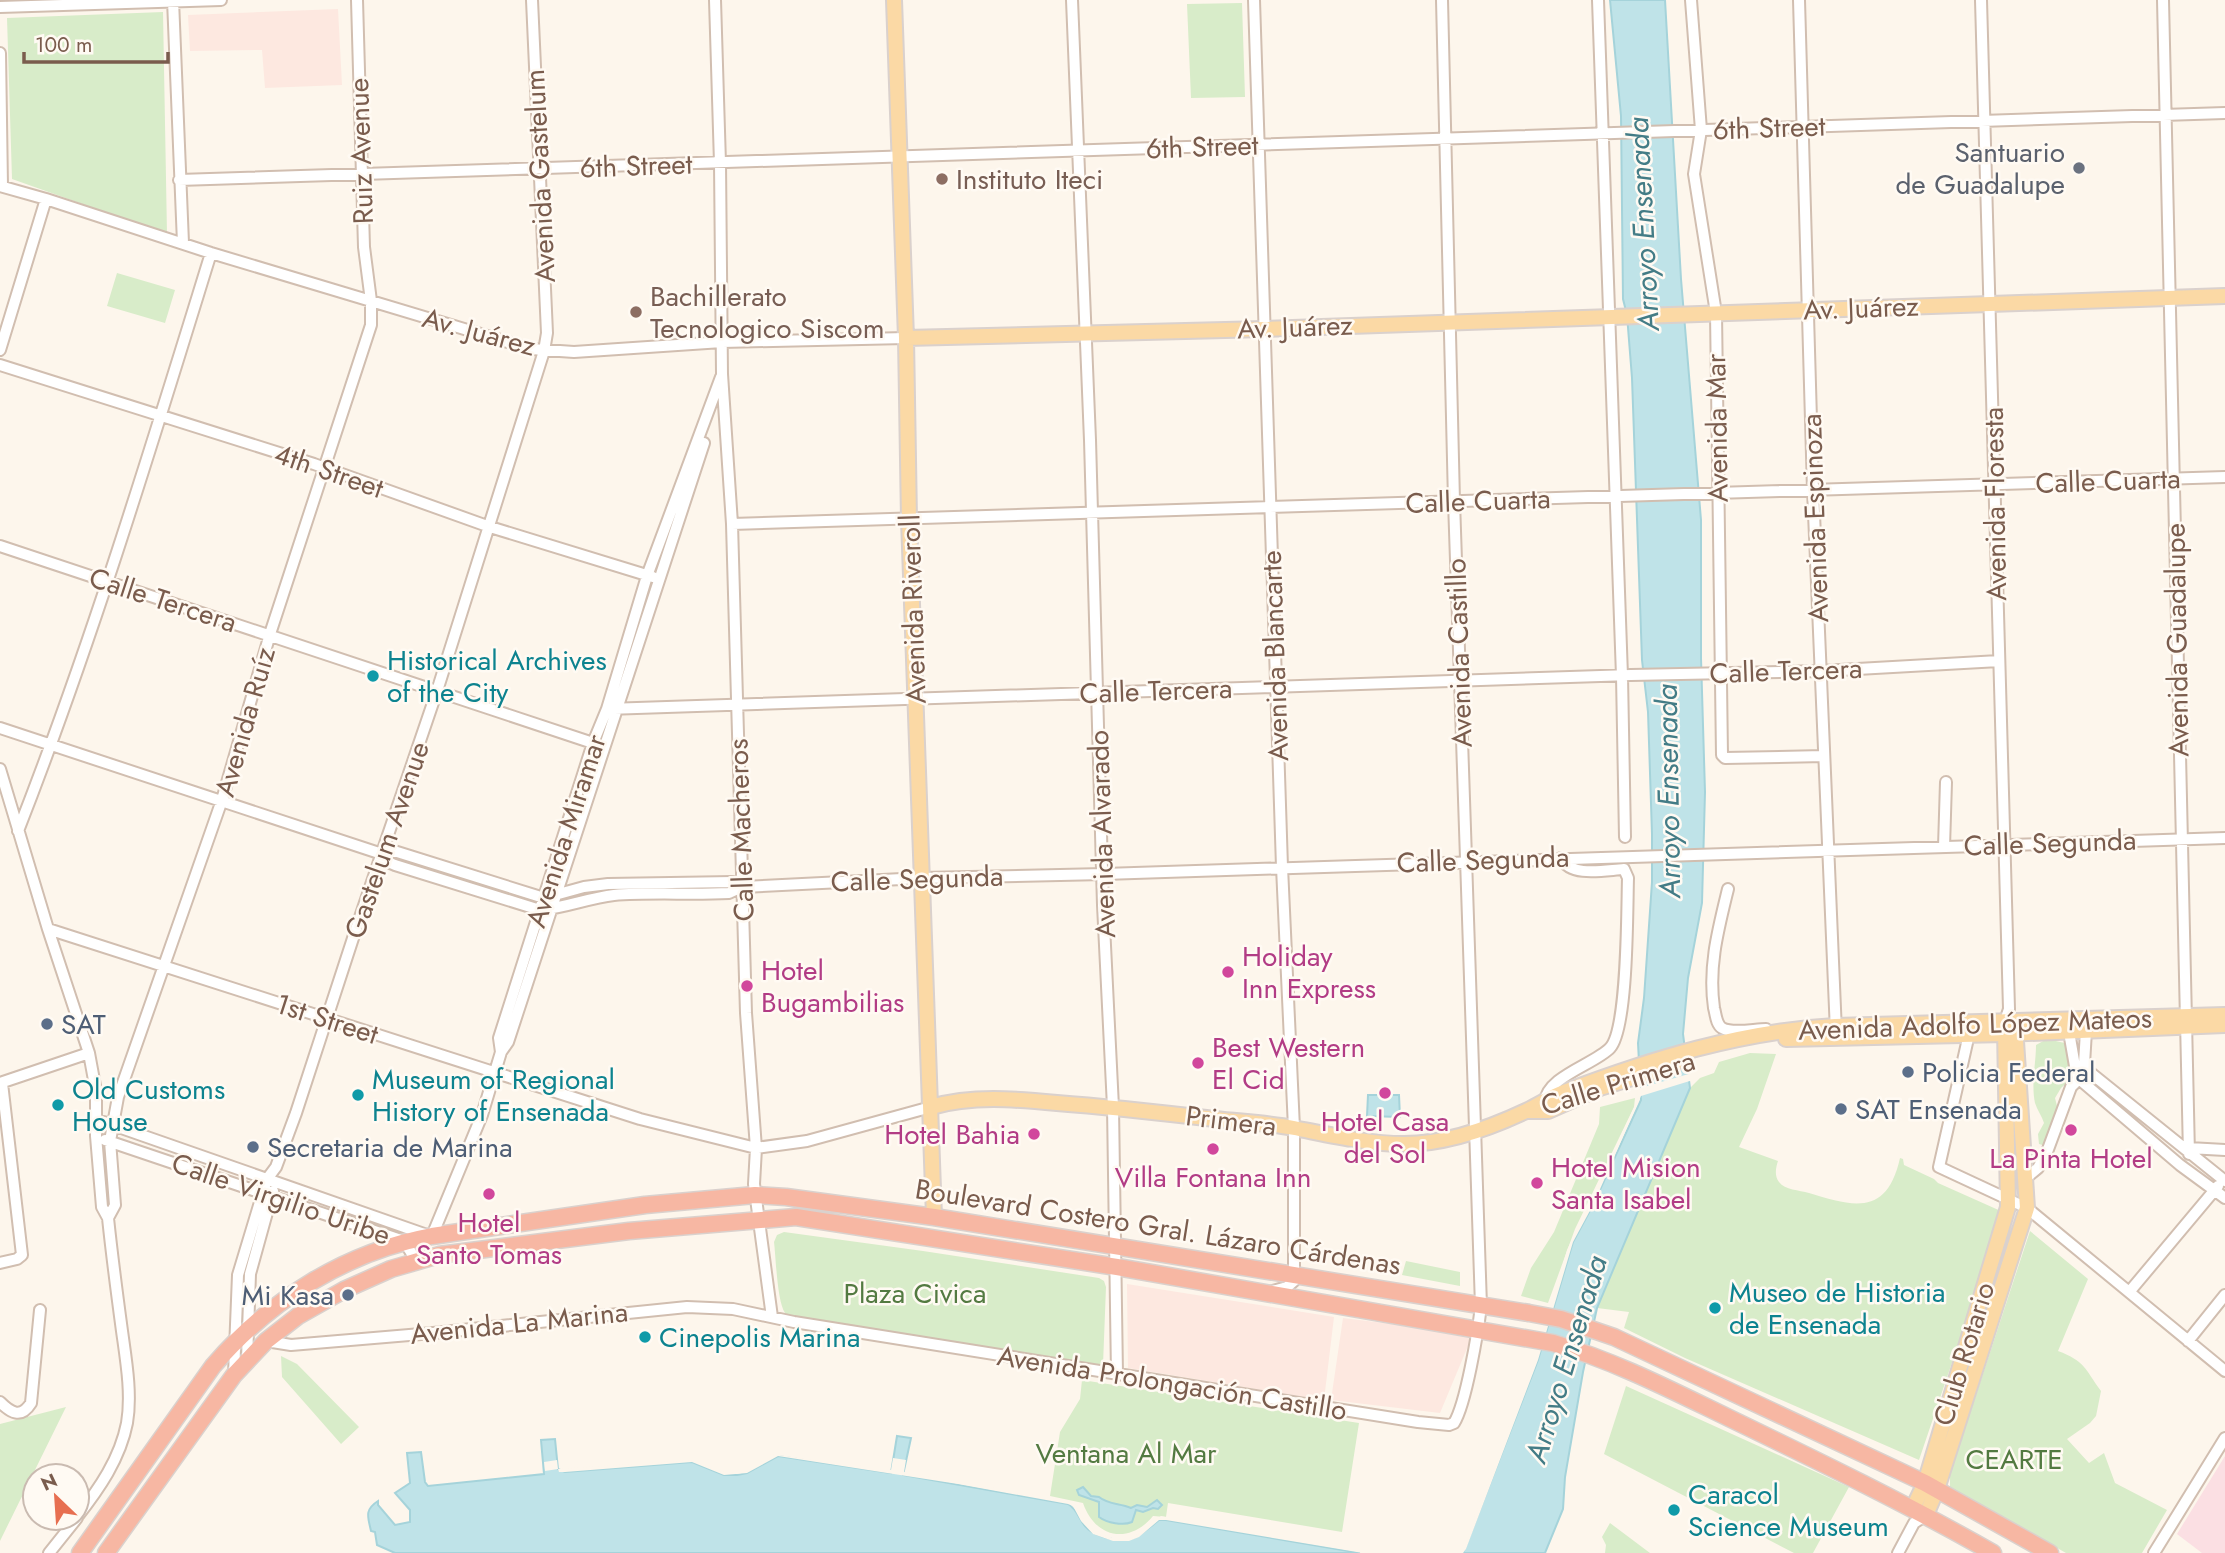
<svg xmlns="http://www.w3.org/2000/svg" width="2225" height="1553" font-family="Jost,sans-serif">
<rect width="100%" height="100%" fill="#fdf6ec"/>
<!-- commercial -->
<path fill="#fde8e0" d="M338,9l4,76 -77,3 -3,-38 -72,1 -2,-36z
M1127,1284l207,33 -10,83 -196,-32z
M1343,1318l130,16 -33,79 -109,-13z"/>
<!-- medical -->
<path fill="#fbdfe3" d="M2225,1456v97h-23l-25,-19z"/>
<!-- green -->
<path fill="#d8ecc9" d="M1242,3l3,94 -54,1 -4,-94z
M163,12l4,222 -155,-55 -5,-161z
M117,273l58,17 -10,33 -58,-17z
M2047,1039l22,5 1,36 -9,8 -6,10 3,12 -12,36 -7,-2 -1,-10 6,-11c-2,-7 -7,-13 -9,-20 -4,-18 1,-40 1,-58z
M1750,1053l26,1 -19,55 -18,38 39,14c-2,6 -4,15 1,21 6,8 20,8 30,11 45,14 78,23 91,-35l3,1 1,6 30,14 4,4 65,29 -84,248 -234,-102 -61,-30 5,-16 -32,-4 93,-220 10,-10 14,-5 5,-11z
M1635,1098l-1,9 -59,122 -27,74 -27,-7 10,-28 23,-36 45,-108 1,-17z
M2030,1231l58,48 -30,72c27,10 27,18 43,40l-5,25 -6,7 -23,16 22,24 15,-10 11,30 52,27 -25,43h-76l-116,-66v-13z
M784,1232l139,19 176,27 5,3 2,6 -3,78 -309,-45c-4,-3 -6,-3 -9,-7 -8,-12 -9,-55 -11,-71l3,-7z
M1406,1261l54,11v14l-58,-11z
M281,1356l16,8 62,63 -18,17 -59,-67z
M1082,1380l277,43 -17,109 -174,-29 -2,14 -13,-1c-24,29 -58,22 -70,-13l-33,-7 10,-64 20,-33z
M1626,1386l223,101 -36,66h-19l-190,-99z
M66,1407l-66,134v-117z
M1610,1523l40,30h-45l1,-8 -4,-8z"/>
<!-- water -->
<path fill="#bfe3e8" stroke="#a5d3da" stroke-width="2" d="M1610,0h55l16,279 20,241v138l4,134 -3,111 -14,75 -5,56 7,54 -93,220 -14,64 -18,105 -2,32 -18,44h-82l75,-193 35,-118 20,-37 48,-105 -3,-57 6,-45 8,-116v-48l-4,-122 -6,-52 -10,-282 -5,-63 -4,-16 -2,-183z
M1368,1095h31l1,22 -33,-1z
M897,1436l14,2 -8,37 165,29c9,5 11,15 17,22 6,7 11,8 19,11 28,8 34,-1 55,-17h7l194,33h-965l-18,-8 -2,-13 -4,-1c-3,-14 -7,-21 7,-30v4l17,20 15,-3v-12l-15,-17 15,-10 -3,-30 14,-1 4,30 3,4 116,-12 -3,-34 14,-1 3,30 7,3 127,-10 32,13h13l10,-2 31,-17 113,17z
M1083,1487l8,9 8,1c10,8 20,6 32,11l6,-3 10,2 10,-7 5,5 -4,4 -5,-1 -10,4 -7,-2 -4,12c-9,4 -25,1 -33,-5v-15l-20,-7 -2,-5z"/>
<!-- pier -->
<path fill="#fdf6ec" d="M1692,1073l1,7 -52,16 -48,109 -20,37 -35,118 -72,189 -3,4h-3l75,-194 32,-109 71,-151 -1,-10z
M772,1454l119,16 2,-12 13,2 -2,12 166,29 5,3 9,15 11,12 18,7 15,-1 9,-3 24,-18 199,34 3,3 -197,-33h-7l-20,17 -10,4h-16l-20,-7 -12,-13 -8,-15 -5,-2 -110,-20 -180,-28 -31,17 -23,2 -32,-13 -127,10h-6l-1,-3 -13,2 -1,-9 13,-2 1,9 135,-9 26,11 15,2 16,-4z"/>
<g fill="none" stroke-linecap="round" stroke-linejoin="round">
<defs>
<path id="minor" d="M173,0l10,243
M715,0l5,163 2,211 10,150 14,489 10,135 -2,36 18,133
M1072,0l18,440 13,465 10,202 4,267
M1254,0l28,867 12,261v153l-7,6 -18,5
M1598,0l24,676 3,161
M1691,0l10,130 -7,44 22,139 6,442 3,3 99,-2
M1799,0l14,490 23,542
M1981,0l28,1009 -4,12
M2163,0l26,1154
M0,7l221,-7
M0,53l2,133
M179,180l2046,-67
M0,186l46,13 165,54 320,96 43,3 148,-10 184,-4
M0,350l46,-151
M0,365l314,99 176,63 163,50
M732,524l1493,-47
M0,546l599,199
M607,709l1024,-34 191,-4 177,-10
M0,728l382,126 6,8 7,3 145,45c25,-2 48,-12 74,-15 38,-3 77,0 115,-2l13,-6 180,-9 182,-4 1121,-36
M0,769l48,160 41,124 7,38v45l6,71 6,11c4,38 9,76 14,113 4,29 10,63 5,92 -7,36 -28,66 -50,94
M18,831c74,-189 133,-384 193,-578
M1944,847l2,-65
M382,854l12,-3 150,47 40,-11 24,-3 125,-2 9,5
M1728,889c-10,41 -20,78 -14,119 2,7 2,16 8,20 10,6 32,1 44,1
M48,929l592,190 116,29 51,-7 124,-34
M2086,1031l-2,33 3,6 138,111
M2069,1032l7,40 3,7 101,86 45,33
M1969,1034l-30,133 88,41 198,163
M501,1052l-2,-14 94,-295 14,-34 40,-133 74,-199
M0,1083l89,-30
M1545,1102c1,-25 50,-38 65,-54 18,-19 17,-138 18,-170l-4,-9c-19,1 -53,9 -63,-11
M104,1122l326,114
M105,1140l299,101 13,21
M2189,1148l36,2
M2026,1178l12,-10 9,-16 24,-65 8,-8
M108,1218l7,-13 -5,-64 8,-44 104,-297 48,-166 101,-309v-24l-7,-54 -7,-247
M432,1236l50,-121 19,-63 7,-10 196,-599
M0,1263l17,-4 5,-4 -20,-172
M2130,1291l88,-105
M266,1341l25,4 142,-12 254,-26 46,2 61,13 624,100 31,3 5,-2c12,-19 24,-92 27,-117l-27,-805 -12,-501
M2188,1341l37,-46
M247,1359l3,-85 23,-83
M234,1374l4,-99 29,-96 9,-12 20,-54 60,-184 81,-238 107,-340 3,-18 -15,-333
M0,1402c11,11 21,17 31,1l9,-93
M49,1553l28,-35
M1898,1553l16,-30 12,-8
M2154,1553l71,-115"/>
<path id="major" d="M894,0l12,338 3,182 25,697
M906,338l359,-9 960,-33
M1786,1039l219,-5 220,-9
M931,1107c41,-12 84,-8 126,-4 53,4 106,10 158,16 26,3 53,4 79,9 36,7 74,16 110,16 40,0 86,-16 122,-33 13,-6 24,-14 38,-19 87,-33 178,-61 271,-66l390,-11
M1528,1111h20l52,-23 74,-23
M1913,1508l12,-25 83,-276 -3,-180
M1926,1515l11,-26 90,-281 -12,-182"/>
<path id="highway" d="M80,1553l133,-187c58,-67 132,-114 219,-130l213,-31 110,-10 31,2 148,20 595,96 32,6 53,18 311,146 125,70
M106,1553l128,-178 32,-34 32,-25 46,-26 47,-21 48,-14 190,-24 167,-14 321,50 436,76c62,18 118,47 176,75 89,43 178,86 264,135"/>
</defs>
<!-- minor casing -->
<use href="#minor" stroke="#d1beb0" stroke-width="14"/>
<!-- major casing -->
<use href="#major" stroke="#dad1cd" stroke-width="18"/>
<!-- highway casing -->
<use href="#highway" stroke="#dad1cd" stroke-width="19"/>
<!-- minor -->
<use href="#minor" stroke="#fff" stroke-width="10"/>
<!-- major -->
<use href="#major" stroke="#fbd9a5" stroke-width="14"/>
<!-- highway -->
<use href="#highway" stroke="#f7b7a3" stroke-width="16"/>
</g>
<!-- markers -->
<circle fill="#6b7280" stroke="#fffaf3" stroke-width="2.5" cx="2079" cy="168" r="7"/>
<g fill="#8d6e63" stroke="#fffaf3" stroke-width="2.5">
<circle cx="942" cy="179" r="7"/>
<circle cx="636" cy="312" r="7"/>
</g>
<g fill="#0f9aa8" stroke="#fffaf3" stroke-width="2.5">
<circle cx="373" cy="676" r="7"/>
<circle cx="358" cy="1095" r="7"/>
<circle cx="58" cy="1105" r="7"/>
<circle cx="1715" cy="1308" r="7"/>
<circle cx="645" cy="1337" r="7"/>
<circle cx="1674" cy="1510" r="7"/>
</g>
<g fill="#d1479c" stroke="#fffaf3" stroke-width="2.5">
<circle cx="1228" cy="972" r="7"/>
<circle cx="747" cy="986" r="7"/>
<circle cx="1198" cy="1063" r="7"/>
<circle cx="1385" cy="1093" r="7"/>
<circle cx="2071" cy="1130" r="7"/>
<circle cx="1034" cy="1134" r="7"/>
<circle cx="1213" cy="1149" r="7"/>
<circle cx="1537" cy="1183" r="7"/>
<circle cx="489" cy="1194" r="7"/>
</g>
<g fill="#5c6f8a" stroke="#fffaf3" stroke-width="2.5">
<circle cx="47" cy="1024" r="7"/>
<circle cx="1908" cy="1072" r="7"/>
<circle cx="1841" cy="1109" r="7"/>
<circle cx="253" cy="1147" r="7"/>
<circle cx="348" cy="1295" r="7"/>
</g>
<g text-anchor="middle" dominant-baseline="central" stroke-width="5" stroke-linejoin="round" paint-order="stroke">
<!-- street labels -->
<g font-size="28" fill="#7a5c4d" stroke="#fffaf3">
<text transform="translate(1769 128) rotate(-2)">6th Street</text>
<text transform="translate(1202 147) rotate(-2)">6th Street</text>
<text transform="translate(361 151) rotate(-92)">Ruiz Avenue</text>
<text transform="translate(636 166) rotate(-2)">6th Street</text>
<text transform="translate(540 176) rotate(-93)">Avenida Gastelum</text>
<text transform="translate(1861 308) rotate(-2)">Av. Juárez</text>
<text transform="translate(1295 327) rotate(-2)">Av. Juárez</text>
<text transform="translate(479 332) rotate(15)">Av. Juárez</text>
<text transform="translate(1717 428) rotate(-91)">Avenida Mar</text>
<text transform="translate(329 471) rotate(19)">4th Street</text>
<text transform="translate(2108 481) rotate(-2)">Calle Cuarta</text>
<text transform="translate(1478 501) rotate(-2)">Calle Cuarta</text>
<text transform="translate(1995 504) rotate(-91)">Avenida Floresta</text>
<text transform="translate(1815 518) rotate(-92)">Avenida Espinoza</text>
<text transform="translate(163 600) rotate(18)">Calle Tercera</text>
<text transform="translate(913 609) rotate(-92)">Avenida Riveroll</text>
<text transform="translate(2177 640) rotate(-91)">Avenida Guadalupe</text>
<text transform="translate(1459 653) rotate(-92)">Avenida Castillo</text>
<text transform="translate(1275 656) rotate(-92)">Avenida Blancarte</text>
<text transform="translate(1786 671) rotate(-2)">Calle Tercera</text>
<text transform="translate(1156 691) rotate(-2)">Calle Tercera</text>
<text transform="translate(245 722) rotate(-74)">Avenida Ruíz</text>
<text transform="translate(741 830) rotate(-92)">Calle Macheros</text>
<text transform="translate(566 831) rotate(-72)">Avenida Miramar</text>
<text transform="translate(1102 834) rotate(-92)">Avenida Alvarado</text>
<text transform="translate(387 840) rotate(-71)">Gastelum Avenue</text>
<text transform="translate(2050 843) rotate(-2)">Calle Segunda</text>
<text transform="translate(1483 860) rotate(-2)">Calle Segunda</text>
<text transform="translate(917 879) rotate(-2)">Calle Segunda</text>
<text transform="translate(327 1019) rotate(18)">1st Street</text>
<text transform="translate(1975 1024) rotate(-2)">Avenida Adolfo López Mateos</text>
<text transform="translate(1618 1083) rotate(-17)">Calle Primera</text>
<text transform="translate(1231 1121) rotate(7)">Primera</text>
<text transform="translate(281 1199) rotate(19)">Calle Virgilio Uribe</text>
<text transform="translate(1158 1227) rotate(9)">Boulevard Costero Gral. Lázaro Cárdenas</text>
<text transform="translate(519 1323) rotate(-6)">Avenida La Marina</text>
<text transform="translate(1964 1354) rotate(-73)">Club Rotario</text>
<text transform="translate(1172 1383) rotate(9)">Avenida Prolongación Castillo</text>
</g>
<!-- worship labels -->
<g font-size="28" fill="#5b616d" stroke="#fffaf3" text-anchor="end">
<text x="2065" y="152">Santuario<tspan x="2065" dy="32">de Guadalupe</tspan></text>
</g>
<!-- education labels -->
<g font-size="28" fill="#785e54" stroke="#fffaf3" text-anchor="start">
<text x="956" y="179">Instituto Iteci</text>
<text x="650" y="296">Bachillerato<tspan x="650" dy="32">Tecnologico Siscom</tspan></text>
</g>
<!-- culture labels -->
<g font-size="28" fill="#0d838f" stroke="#fffaf3" text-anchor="start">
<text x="387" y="660">Historical Archives<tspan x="387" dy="32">of the City</tspan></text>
<text x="372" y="1079">Museum of Regional<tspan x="372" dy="32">History of Ensenada</tspan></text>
<text x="72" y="1089">Old Customs<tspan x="72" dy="32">House</tspan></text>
<text x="1729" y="1292">Museo de Historia<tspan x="1729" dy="32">de Ensenada</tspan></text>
<text x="659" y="1337">Cinepolis Marina</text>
<text x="1688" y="1494">Caracol<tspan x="1688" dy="32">Science Museum</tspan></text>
</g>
<!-- hotel labels -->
<g font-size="28" fill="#b23c85" stroke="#fffaf3" text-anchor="start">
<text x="1242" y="956">Holiday<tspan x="1242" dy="32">Inn Express</tspan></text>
<text x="761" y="970">Hotel<tspan x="761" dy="32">Bugambilias</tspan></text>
<text x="1212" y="1047">Best Western<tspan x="1212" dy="32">El Cid</tspan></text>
<text x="1385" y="1121" text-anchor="middle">Hotel Casa<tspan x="1385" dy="32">del Sol</tspan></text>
<text x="1020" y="1134" text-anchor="end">Hotel Bahia</text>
<text x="2071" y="1158" text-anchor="middle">La Pinta Hotel</text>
<text x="1551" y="1167">Hotel Mision<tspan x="1551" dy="32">Santa Isabel</tspan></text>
<text x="1213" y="1177" text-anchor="middle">Villa Fontana Inn</text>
<text x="489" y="1222" text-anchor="middle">Hotel<tspan x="489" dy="32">Santo Tomas</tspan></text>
</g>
<!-- service labels -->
<g font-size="28" fill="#4e5e75" stroke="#fffaf3" text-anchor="start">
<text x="61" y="1024">SAT</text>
<text x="1922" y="1072">Policia Federal</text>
<text x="1855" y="1109">SAT Ensenada</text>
<text x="267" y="1147">Secretaria de Marina</text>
<text x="334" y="1295" text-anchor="end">Mi Kasa</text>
</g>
<!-- park labels -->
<g font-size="28" fill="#537a41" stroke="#fffaf3">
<text x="915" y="1293">Plaza Civica</text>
<text x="1126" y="1453">Ventana Al Mar</text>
<text x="2014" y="1459">CEARTE</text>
</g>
<!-- water labels -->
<g font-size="30" font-style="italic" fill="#437c86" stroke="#fffaf3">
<text transform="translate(1643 224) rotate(-93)">Arroyo Ensenada</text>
<text transform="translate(1668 791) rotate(-91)">Arroyo Ensenada</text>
<text transform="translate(1566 1359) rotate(-73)">Arroyo Ensenada</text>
</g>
</g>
<!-- north arrow -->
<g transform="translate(56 1497) rotate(335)"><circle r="33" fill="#fffaf3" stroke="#cabbb1" stroke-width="2"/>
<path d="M0-5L12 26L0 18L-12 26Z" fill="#e76f51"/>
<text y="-10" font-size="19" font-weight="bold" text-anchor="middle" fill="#7a5c4d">N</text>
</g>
<!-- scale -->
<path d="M24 52v10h144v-10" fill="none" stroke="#7a5c4d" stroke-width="3.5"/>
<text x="35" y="52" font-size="21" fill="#7a5c4d" stroke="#fffaf3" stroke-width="5" paint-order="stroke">100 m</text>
</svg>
